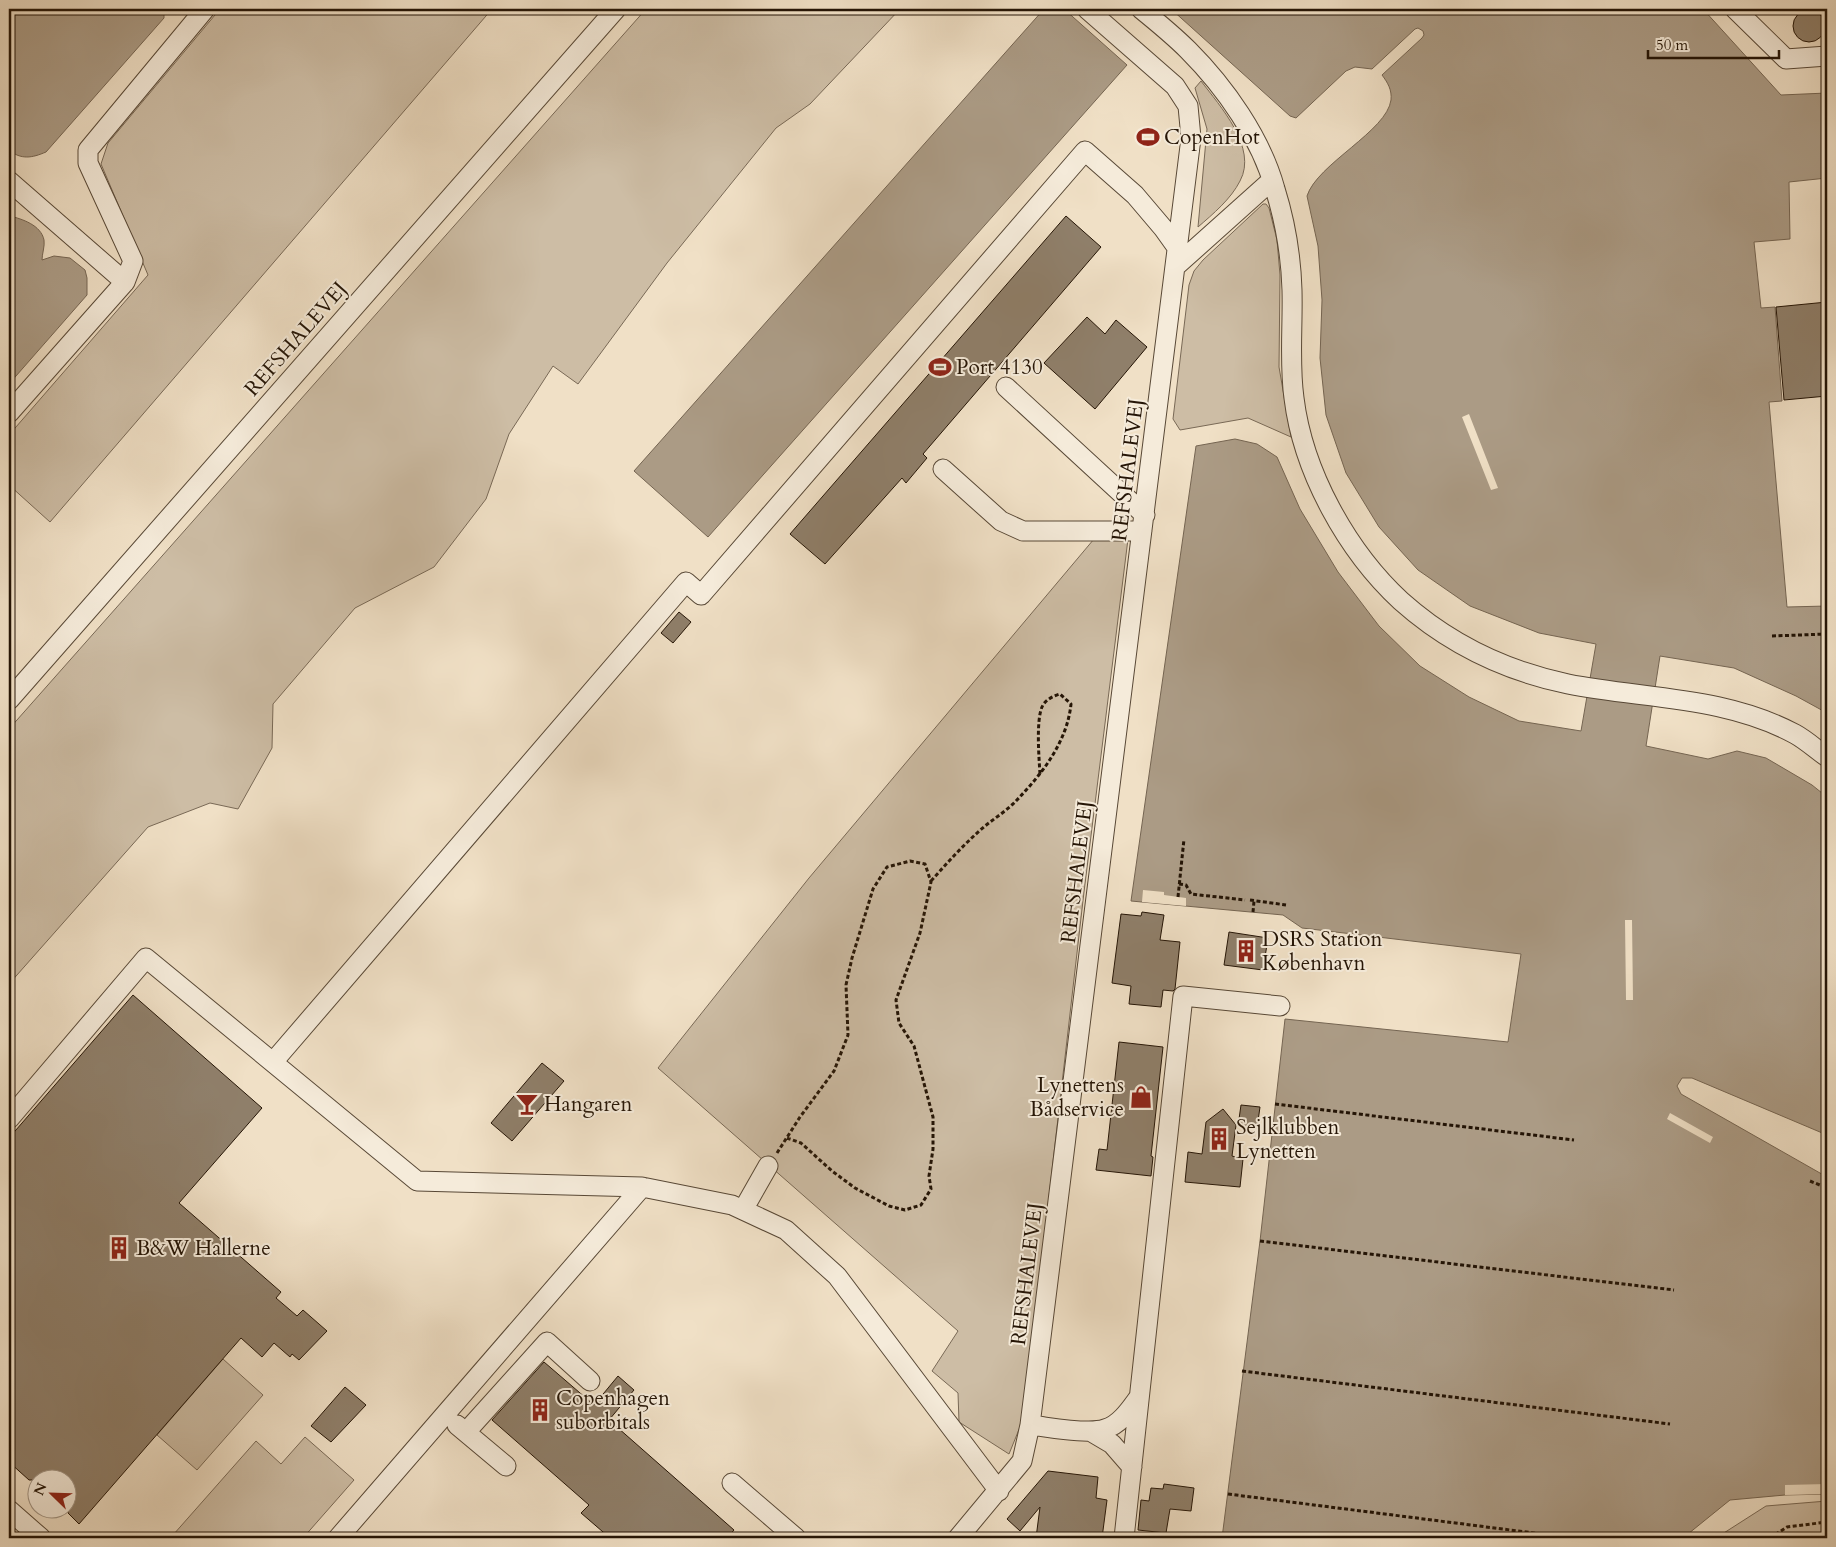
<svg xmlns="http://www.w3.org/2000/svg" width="1836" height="1547" font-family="Cardo,serif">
<rect width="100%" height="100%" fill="#f0e0c6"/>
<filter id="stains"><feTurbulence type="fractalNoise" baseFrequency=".004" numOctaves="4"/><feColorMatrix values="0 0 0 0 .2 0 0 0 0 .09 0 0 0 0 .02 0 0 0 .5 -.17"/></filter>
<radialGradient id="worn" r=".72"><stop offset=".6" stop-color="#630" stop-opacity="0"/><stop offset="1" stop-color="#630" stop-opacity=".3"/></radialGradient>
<!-- green -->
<path fill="#cdbda5" stroke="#796956" d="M220,9h272l-442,513 -41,-37v-50l139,-160 -47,-111 7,-21z
M646,9h254l-90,95 -34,24 -109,135 -89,121 -25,-18 -44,68 -23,65 -52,68 -79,41 -82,96 -1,44 -34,61 -28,-6 -62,24 -139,157v-255z
M1201,81c19,25 57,67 39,100 -9,18 -27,33 -42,46l9,-98 -12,-41z
M1263,204h3l3,4 8,32 3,35 -1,92 12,70 -43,-19 -68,12 -7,-11 16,-134 5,-14 9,-11z
M1094,539h34l-44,353 -57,496 -7,39 -11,27 -50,-32 -1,-29 -26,-22 26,-40 -300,-263 151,-190z
M223,1359l40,36 -66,75 -40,-35z
M305,1437l49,43 -51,58h-127l-3,-3 83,-94 25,23z
M1827,1501v37h-111l50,-32z"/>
<!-- water -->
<path fill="#ab9b85" stroke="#756552" d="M9,9h155v9l-118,134c-14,6 -25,8 -37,-2z
M1044,9h20l63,56 -419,472 -74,-66z
M1171,9h532l78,86 46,-2v85l-38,4 1,57 -36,3 7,66 14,-1 7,94 -13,1 18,205 40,-1v107l-31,-17 -62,-28 -74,-12 -14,90 62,13 29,-8 29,7 46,27 15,12v338l-135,-57h-10l-5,8 4,8 146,83v317l-42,1 -55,5 -47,38h-461l38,-297 25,-222 223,23 13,-88 -219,-26 -19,-13 -152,-14 65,-455 39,-7 22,5 20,13 23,52 38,63 41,54 41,40 49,31 50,24 62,10 15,-87 -57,-11 -69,-27 -52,-36 -39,-43 -33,-54 -20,-58 -6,-57 2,-58 -4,-54 -11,-50c10,-32 80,-65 84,-96 1,-10 -3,-17 -9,-25l40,-37 2,-3 -1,-4 -5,-3 -3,1 -43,40 -17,-2 -9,4 -50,47 -6,-2z
M10,216c12,3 31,9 34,24 1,6 -2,14 -2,20l12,-4 16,2 15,12 2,8v17l-78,89z"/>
<!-- pier -->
<path fill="#f0e0c6" d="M1469,414l29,74 -7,2 -29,-73z
M1143,890l21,2v3l22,3v8l-44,-4z
M1625,920h7l1,80h-7z
M1670,1113l43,24 -3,6 -43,-24z
M1827,1484v10l-42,1v-10z"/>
<!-- building -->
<path fill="#8f7f6a" stroke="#251506" d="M1793 26a16 16 0 1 1 32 0a16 16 0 1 1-32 0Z
M1066,216l35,31 -178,207 4,4 -21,25 -4,-5 -77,86 -35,-30z
M1827,302v94l-43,4 -8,-93z
M1087,317l18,17 11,-14 31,27 -52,62 -51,-46z
M679,612l12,10 -18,21 -12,-10z
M1142,912l22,3 -4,25 20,2 -5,47 -2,2 -10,-1 -2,17 -32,-3 2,-18 -19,-3 9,-69 20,2z
M1229,932l39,6 -5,32 -39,-5z
M133,995l129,113 -83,95 102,89 -5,6 21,18 6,-6 24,21 -28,29 -7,-6 -2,3 -16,-14 -12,14 -21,-19 -162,186 -11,-11v-33h-39l-20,-18v-324z
M1119,1042l44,5 -12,109 2,1 -2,19 -55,-6 3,-21 8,1z
M542,1063l22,18 -52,60 -21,-18z
M1241,1105l19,2 -3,21 -19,-2z
M1223,1109l13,16 -4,31 11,3 -3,28 -55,-5 3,-30 14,2 4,-32z
M544,1362l50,43 24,-29 16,14 -25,30 125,110 -7,8h-117l-29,-25 8,-8 -97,-85z
M345,1387l21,18 -35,37 -20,-16z
M1048,1471l50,6 -2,21 11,2 -5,38h-66l4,-31 -20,24 -13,-12z
M1164,1484l30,4 -3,23 -21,-2 -4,24 -28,-3 3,-30 8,1 2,-13 12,1z"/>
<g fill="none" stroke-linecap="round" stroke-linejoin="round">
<defs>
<path id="minor" d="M1141,9c16,13 32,26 47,41 37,37 73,88 87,139 10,32 16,67 17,101 1,36 -3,73 2,108 9,74 53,153 107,203 47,42 105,70 167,83 76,15 156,12 227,50 11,6 22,16 32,23
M1735,9l51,50 41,-3
M9,181l116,101 -116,131
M1176,266l96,-86
M125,282l8,-21 -45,-98v-13l117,-141
M1006,387l139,128
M943,469l58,52 22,10h119
M9,700l607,-691
M273,1062l413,-480 15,13 384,-444 50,44 28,33 15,21
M9,1119l137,-161 271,223 225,6 90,18 54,25 51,46 162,215
M743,1210l25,-44
M457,1425l49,41
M1030,1425c19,2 58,10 75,4 15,-4 26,-21 34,-32
M1090,1431l22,13 20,23
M466,1432l81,-90 43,39
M732,1483l64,55
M9,1510l32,28
M338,1538l304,-351
M958,1538l64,-77 8,-36 161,-1287 -3,-32 -13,-20 -88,-77
M1124,1538l59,-542 97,10"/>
</defs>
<!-- minor casing -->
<use href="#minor" stroke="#584836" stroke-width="21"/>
<!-- path -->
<path stroke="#251506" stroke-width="3" stroke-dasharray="4 2.5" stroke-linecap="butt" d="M1772,636l55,-2
M931,881c17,-19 34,-38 54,-55 10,-8 21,-15 30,-24 26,-27 52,-59 56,-98l-11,-10c-7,2 -15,6 -18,13 -6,14 -3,51 -2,67
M1179,884l7,1 5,9 54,6
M1178,897l6,-58
M1250,900l36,5
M1253,912l1,-11
M1275,1104l299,36
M777,1153l23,-36 34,-46 14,-36 -2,-50 6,-27 21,-69 14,-22 23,-6 15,3 6,18 -11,51 -24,67 3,23 15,23 19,71v32l-4,27 2,13 -10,16 -16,5 -16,-4 -34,-18 -23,-17 -31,-28 -14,-5
M1810,1181l17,7
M1260,1241l414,49
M1823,1326l4,103
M1242,1371l428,53
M1228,1494l345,44
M1222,1537l14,1
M1770,1538l17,-11 40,-5"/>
<!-- minor -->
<use href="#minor" stroke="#f5ebda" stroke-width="19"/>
</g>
<!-- icons -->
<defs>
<symbol id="stadium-bare" viewBox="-9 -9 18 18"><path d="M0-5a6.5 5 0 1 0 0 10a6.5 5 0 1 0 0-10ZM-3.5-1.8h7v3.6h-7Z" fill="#8f2418" stroke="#f5ebda" stroke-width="2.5" paint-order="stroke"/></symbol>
<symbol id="building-bare" viewBox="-9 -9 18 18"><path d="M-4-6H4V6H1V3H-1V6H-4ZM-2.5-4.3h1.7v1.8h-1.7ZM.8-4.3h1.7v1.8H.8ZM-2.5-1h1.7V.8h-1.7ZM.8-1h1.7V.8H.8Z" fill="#8f2418" stroke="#f5ebda" stroke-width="2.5" paint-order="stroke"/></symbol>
<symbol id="shop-bare" viewBox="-9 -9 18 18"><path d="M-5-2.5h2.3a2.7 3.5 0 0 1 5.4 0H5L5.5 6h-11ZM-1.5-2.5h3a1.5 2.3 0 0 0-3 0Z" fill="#8f2418" stroke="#f5ebda" stroke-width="2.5" paint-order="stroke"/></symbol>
<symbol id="bar-bare" viewBox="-9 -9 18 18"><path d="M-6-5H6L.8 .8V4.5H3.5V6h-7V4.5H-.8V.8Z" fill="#8f2418" stroke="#f5ebda" stroke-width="2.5" paint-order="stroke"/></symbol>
</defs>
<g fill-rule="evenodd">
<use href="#stadium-bare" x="1132" y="121" width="32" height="32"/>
<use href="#stadium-bare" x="924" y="351" width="32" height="32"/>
<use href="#building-bare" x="1230" y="935" width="32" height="32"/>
<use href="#shop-bare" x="1125" y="1081" width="32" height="32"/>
<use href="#bar-bare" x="511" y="1088" width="32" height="32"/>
<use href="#building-bare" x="1203" y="1123" width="32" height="32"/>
<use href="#building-bare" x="103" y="1232" width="32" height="32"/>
<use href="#building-bare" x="524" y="1394" width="32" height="32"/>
</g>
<g text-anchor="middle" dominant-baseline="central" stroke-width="4" stroke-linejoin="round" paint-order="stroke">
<!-- poi labels -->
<g font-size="21" fill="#251506" stroke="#f5ebda" text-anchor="start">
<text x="1164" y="137">CopenHot</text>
<text x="956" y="367">Port 4130</text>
<text x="1262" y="939">DSRS Station<tspan x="1262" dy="24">København</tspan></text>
<text x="1124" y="1085" text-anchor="end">Lynettens<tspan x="1124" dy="24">Bådservice</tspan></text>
<text x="544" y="1104">Hangaren</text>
<text x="1236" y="1127">Sejlklubben<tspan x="1236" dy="24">Lynetten</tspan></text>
<text x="136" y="1248">B&amp;W Hallerne</text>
<text x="556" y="1398">Copenhagen<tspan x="556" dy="24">suborbitals</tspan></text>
</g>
<!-- street labels -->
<g font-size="21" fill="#251506" stroke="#f5ebda">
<text transform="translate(296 339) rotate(-49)">REFSHALEVEJ</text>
<text transform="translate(1128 470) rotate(-83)">REFSHALEVEJ</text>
<text transform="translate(1077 872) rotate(-83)">REFSHALEVEJ</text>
<text transform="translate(1027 1274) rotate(-83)">REFSHALEVEJ</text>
</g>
</g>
<!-- margin -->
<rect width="1836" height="1547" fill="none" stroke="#f0e0c6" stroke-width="30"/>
<rect x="10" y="10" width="1816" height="1527" fill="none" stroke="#251506" stroke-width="2.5"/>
<rect x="15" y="15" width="1806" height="1517" fill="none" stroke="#251506"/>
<!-- north arrow -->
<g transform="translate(52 1494) rotate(293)"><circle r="24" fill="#f5ebda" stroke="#a29585"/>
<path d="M0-4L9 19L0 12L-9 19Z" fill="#8f2418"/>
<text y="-8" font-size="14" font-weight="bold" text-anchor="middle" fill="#251506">N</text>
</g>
<!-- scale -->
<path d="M1648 50v8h131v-8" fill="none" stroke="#251506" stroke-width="2.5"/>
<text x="1656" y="50" font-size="15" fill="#251506" stroke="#f5ebda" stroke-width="4" paint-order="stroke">50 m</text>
<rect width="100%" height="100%" filter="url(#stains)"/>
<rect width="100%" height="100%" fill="url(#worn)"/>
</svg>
